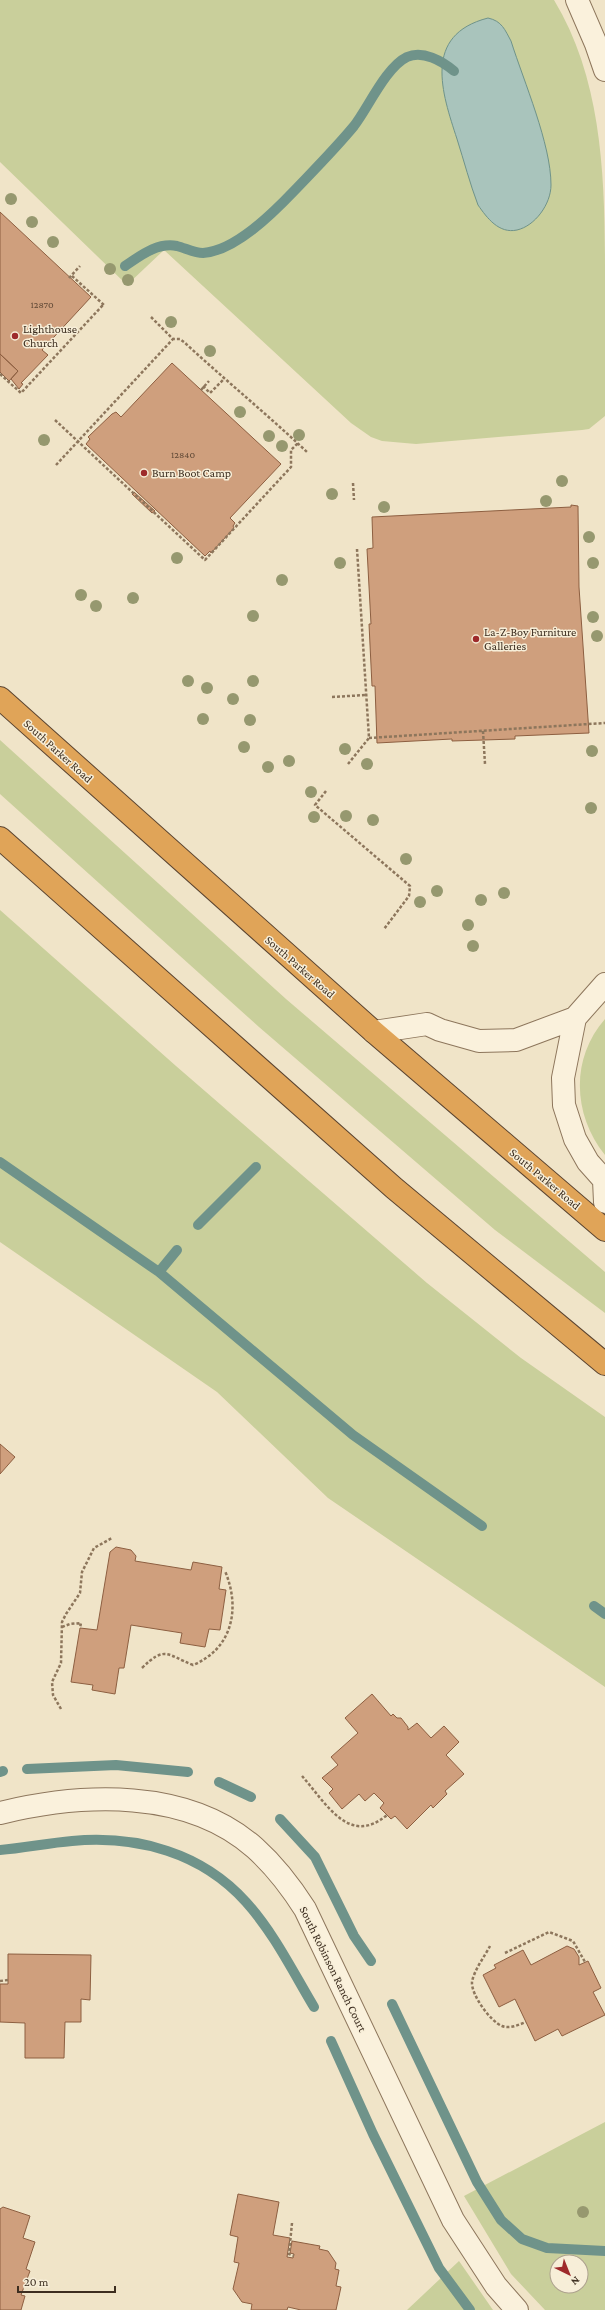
<svg xmlns="http://www.w3.org/2000/svg" width="605" height="2310" font-family="'Crimson Pro',serif">
<rect width="100%" height="100%" fill="#f0e4c8"/>
<!-- green -->
<path fill="#c9cf9b" fill-rule="evenodd" d="M0,0h554c51,84 51,188 51,283 0,44 0,89 0,133l-16,13 -7,1 -166,14 -34,-3 -11,-4 -20,-14 -187,-173 -37,35 -127,-123z
M0,740l286,259 319,273v41l-110,-83 -236,-203 -259,-233z
M0,910l176,156 251,217 94,75 84,59v270l-277,-189 -111,-106 -217,-150z
M605,1019v136c-32,-40 -35,-96 0,-136z
M605,2122v188h-60l-34,-36 -47,-78zM557,2262h24v24h-24z
M459,2261l34,49h-86z"/>
<!-- water -->
<path fill="#a9c4bc" stroke="#6f938a" d="M488,18c14,3 17,12 23,23 13,41 40,103 40,144 0,19 -16,41 -34,45 -18,4 -30,-12 -39,-25 -8,-21 -14,-44 -21,-66 -15,-46 -35,-104 31,-121z"/>
<g fill="none" stroke-linecap="round" stroke-linejoin="round">
<!-- stream -->
<path stroke="#6f938a" stroke-width="10" d="M125,266c15,-10 32,-24 52,-20 8,2 17,7 26,7 32,-2 70,-40 91,-62 20,-21 41,-42 60,-65 14,-18 32,-59 53,-69 16,-7 35,4 47,14
M0,1162l159,110 194,163 129,91
M198,1225l58,-58
M159,1272l18,-22
M594,1606l11,8
M27,1769l89,-4 72,7
M0,1772l3,-1
M219,1782l32,15
M280,1819l35,38 39,79 17,25
M0,1850c24,-2 48,-7 72,-9 66,-6 130,12 174,61 28,31 47,70 68,105
M392,2004l85,178 24,38 21,19 25,9 58,3
M331,2041l42,93 66,134 31,42"/>
</g>
<!-- building -->
<path fill="#cf9f7d" stroke="#8d5f41" d="M0,212l91,85 -49,53 6,5 -27,28 2,1 -4,5 -8,-10 7,-8 -18,-17z
M0,354l18,17 -9,10 -9,-9z
M172,363l109,101 -51,54 5,5 -2,3 1,2 -23,25 -1,-2 -5,5 -119,-112 4,-5 -2,-2 24,-23 4,-2 5,5z
M134,492l21,19 -3,2 -20,-19z
M571,505l7,1 1,81 10,146 -74,3v3l-63,2v-2l-75,4 -2,-57h-3l-3,-62h2l-4,-75 6,-1 -1,-31 199,-10z
M0,1444l15,13 -15,17z
M116,1547l15,3 5,6 -1,5 56,9 2,-8 29,5 -3,22 7,1 -6,40 -11,-1 -4,18 -25,-4 2,-10 -51,-8 -7,43h-5l-4,26 -23,-4 1,-5 -22,-3 9,-54 17,2 13,-78z
M372,1694l19,22 2,-2 4,4h4l7,9v3l9,-7 14,15 13,-12 15,16 -13,13 18,19 -19,17 2,3 -14,14 -2,-3 -24,24 -12,-13 -4,3 -11,-11 4,-5 -10,-10 -9,8 -6,-7 -17,15 -13,-16 4,-4 -11,-11 16,-13 -7,-8 27,-24 -13,-15z
M567,1946l7,3 5,8v8l9,-4 13,27 -8,4 12,23 -43,21 -4,-7 -23,12 -20,-42 -16,8 -16,-32 13,-7 -2,-3 29,-15 8,15z
M8,1954l83,1 -1,45 -9,-1v23h-16l-1,36h-39v-35l-25,-1v-38h8z
M238,2194l41,8 -6,33 17,3 -3,19 6,1 1,-4 -4,-1 2,-12 28,5 -1,3 9,2 8,12 -1,6 4,1 -3,16 5,1 -5,23h-35l-13,-3 -1,3h-36l1,-6 -10,-2 -9,-13 6,-26 -5,-1 4,-25 -8,-2z
M3,2207l27,9 -7,22 12,4 -9,27 4,2 -9,24 4,1 -4,14h-21v-101z"/>
<g fill="none" stroke-linecap="round" stroke-linejoin="round">
<defs>
<path id="street" d="M577,0l19,44 9,26
M575,1018l-12,60 1,27 11,34 13,23 16,18 1,22
M374,1032l53,-8 13,6 39,11 37,-1 59,-22 30,-34
M0,1813c83,-20 187,-25 255,35 20,18 36,39 50,61l148,311 43,66 21,24"/>
<path id="highway" d="M0,698l374,334 231,198
M0,838l394,350 211,176"/>
</defs>
<!-- street casing -->
<use href="#street" stroke="#8d765c" stroke-width="24"/>
<!-- highway casing -->
<use href="#highway" stroke="#5b4430" stroke-width="24"/>
<!-- path -->
<path stroke="#8d765c" stroke-width="2.5" stroke-dasharray="3 2" stroke-linecap="butt" d="M72,276l32,29
M69,278l11,-12
M151,317l22,22h7l4,3c41,38 84,73 124,111
M0,374l21,19 82,-88
M203,386l7,7 14,-14
M201,390l8,-9
M55,420l150,140 86,-93v-17l7,-7
M56,465l117,-126
M353,483l1,17
M332,697l34,-2
M483,731l2,33
M369,738l236,-15
M348,764l21,-26 -12,-189
M326,791l-11,14 95,81 -1,10 -25,33
M62,1627l8,-3 11,-1 -1,5
M142,1668c23,-23 25,-13 51,-3 39,-16 48,-56 32,-94
M61,1709l-8,-14 -1,-13 9,-19 1,-41 4,-8 14,-21 2,-21 12,-24 18,-10
M302,1776c24,27 47,71 85,39
M490,1946c-5,10 -16,24 -18,36 -1,13 19,40 30,44 8,3 16,-1 24,-4
M505,1953l44,-21 24,9 12,21
M0,1981l8,-1
M292,2223l-3,31 5,2"/>
<!-- street -->
<use href="#street" stroke="#faf1dc" stroke-width="22"/>
<!-- highway -->
<use href="#highway" stroke="#e0a458" stroke-width="22"/>
</g>
<!-- trees -->
<g fill="#96986f">
<circle cx="11" cy="199" r="6"/>
<circle cx="32" cy="222" r="6"/>
<circle cx="53" cy="242" r="6"/>
<circle cx="110" cy="269" r="6"/>
<circle cx="128" cy="280" r="6"/>
<circle cx="171" cy="322" r="6"/>
<circle cx="210" cy="351" r="6"/>
<circle cx="240" cy="412" r="6"/>
<circle cx="299" cy="435" r="6"/>
<circle cx="269" cy="436" r="6"/>
<circle cx="44" cy="440" r="6"/>
<circle cx="282" cy="446" r="6"/>
<circle cx="562" cy="481" r="6"/>
<circle cx="332" cy="494" r="6"/>
<circle cx="546" cy="501" r="6"/>
<circle cx="384" cy="507" r="6"/>
<circle cx="589" cy="537" r="6"/>
<circle cx="177" cy="558" r="6"/>
<circle cx="340" cy="563" r="6"/>
<circle cx="593" cy="563" r="6"/>
<circle cx="282" cy="580" r="6"/>
<circle cx="81" cy="595" r="6"/>
<circle cx="133" cy="598" r="6"/>
<circle cx="96" cy="606" r="6"/>
<circle cx="253" cy="616" r="6"/>
<circle cx="593" cy="617" r="6"/>
<circle cx="597" cy="636" r="6"/>
<circle cx="188" cy="681" r="6"/>
<circle cx="253" cy="681" r="6"/>
<circle cx="207" cy="688" r="6"/>
<circle cx="233" cy="699" r="6"/>
<circle cx="203" cy="719" r="6"/>
<circle cx="250" cy="720" r="6"/>
<circle cx="244" cy="747" r="6"/>
<circle cx="345" cy="749" r="6"/>
<circle cx="592" cy="751" r="6"/>
<circle cx="289" cy="761" r="6"/>
<circle cx="367" cy="764" r="6"/>
<circle cx="268" cy="767" r="6"/>
<circle cx="311" cy="792" r="6"/>
<circle cx="591" cy="808" r="6"/>
<circle cx="346" cy="816" r="6"/>
<circle cx="314" cy="817" r="6"/>
<circle cx="373" cy="820" r="6"/>
<circle cx="406" cy="859" r="6"/>
<circle cx="437" cy="891" r="6"/>
<circle cx="504" cy="893" r="6"/>
<circle cx="481" cy="900" r="6"/>
<circle cx="420" cy="902" r="6"/>
<circle cx="468" cy="925" r="6"/>
<circle cx="473" cy="946" r="6"/>
<circle cx="583" cy="2212" r="6"/>
</g>
<!-- markers -->
<g fill="#9e2a2b" stroke="#f7eed8" stroke-width="1.5">
<circle cx="15" cy="336" r="4"/>
<circle cx="144" cy="473" r="4"/>
<circle cx="476" cy="639" r="4"/>
</g>
<g text-anchor="middle" dominant-baseline="central" stroke-width="3" stroke-linejoin="round" paint-order="stroke">
<!-- number labels -->
<g font-size="10" fill="#624a37">
<text x="42" y="304">12870</text>
<text x="183" y="454">12840</text>
</g>
<!-- poi labels -->
<g font-size="12" fill="#3d2e20" stroke="#f7eed8" text-anchor="start">
<text x="23" y="329">Lighthouse<tspan x="23" dy="14">Church</tspan></text>
<text x="152" y="473">Burn Boot Camp</text>
<text x="484" y="632">La-Z-Boy Furniture<tspan x="484" dy="14">Galleries</tspan></text>
</g>
<!-- street labels -->
<g font-size="12" fill="#3d2e20" stroke="#f7eed8">
<text transform="translate(58 751) rotate(42)">South Parker Road</text>
<text transform="translate(300 967) rotate(41)">South Parker Road</text>
<text transform="translate(545 1179) rotate(40)">South Parker Road</text>
<text transform="translate(333 1969) rotate(64)">South Robinson Ranch Court</text>
</g>
</g>
<!-- north arrow -->
<g transform="translate(569 2274) rotate(137)"><circle r="19" fill="#f7eed8" stroke="#ada18e"/>
<path d="M0-3L7 15L0 10L-7 15Z" fill="#9e2a2b"/>
<text y="-6" font-size="11" font-weight="bold" text-anchor="middle" fill="#3d2e20">N</text>
</g>
<!-- scale -->
<path d="M18 2286v6h97v-6" fill="none" stroke="#3d2e20" stroke-width="2"/>
<text x="24" y="2286" font-size="12" fill="#3d2e20" stroke="#f7eed8" stroke-width="3" paint-order="stroke">20 m</text>
</svg>
